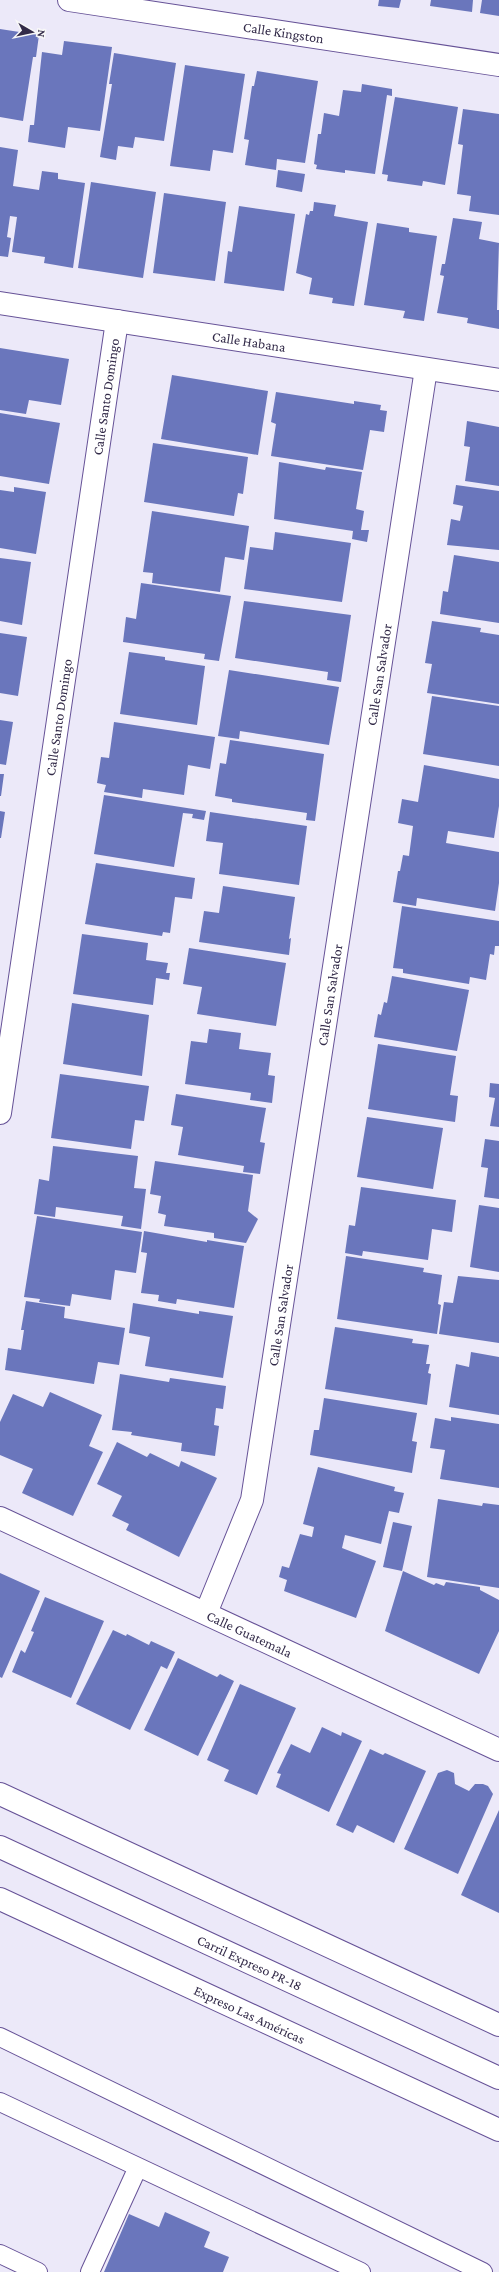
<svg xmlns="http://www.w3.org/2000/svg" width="499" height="2272" font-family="'Crimson Pro',serif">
<rect width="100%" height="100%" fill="#ece9f9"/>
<!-- building -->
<path fill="#6a76bc" d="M379,0h22l-2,8 -21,-2z
M431,0h42l-1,12 -42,-6z
M482,0h17v16l-19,-3z
M0,29l39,6 -3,22h-3l-10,64 -23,-4z
M64,41l48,6 -12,84 -32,-4 -3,21 -37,-6 2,-17h4l8,-73 20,3z
M114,53l62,10 -12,78 -29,-4 -2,11 -15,-2 -2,14 -16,-3 12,-73h-3z
M185,65l60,9 -12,79 -20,-3 -3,21 -40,-5z
M257,71l61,10 -13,82 -28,-4 -1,11 -31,-5 4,-25 -5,-1 8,-53h2z
M362,84l30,5v7l-5,-1 -12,79 -30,-4v3l-29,-4 1,-4 -3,-1 4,-30h3l3,-21 15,3 4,-26 18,2z
M395,97l63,10 -13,78 -22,-4 -1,5 -35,-5 1,-6 -6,-1z
M463,109l36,5v101l-30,-4 2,-15 -14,-2 6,-49 -5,-1z
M0,147l18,3 -5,36 26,4 3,-19 16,2v6l27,4 -12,85 -29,-5 1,-6 -33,-5 5,-35 -7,-1 -3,21 4,1 -3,19 -8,-1z
M278,170l27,4 -3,18 -26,-5z
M91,182l65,10 -13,86 -65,-10z
M164,193l62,9 -11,79 -62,-8z
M314,202l22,3 -2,11 34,6 -14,84 -22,-3 1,-5 -24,-4 3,-16 -16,-5 10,-59 3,1 1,-4h3z
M239,206l56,8 -11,77 -60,-8 4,-32 4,1z
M453,218l29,4 -3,17 20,4 -2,67h2v19l-32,-6 1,-5 -31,-5 7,-37 -4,-1 2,-11h3z
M377,223l32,5v4l28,4 -13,85 -21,-3 2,-7 -41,-6z
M0,348l69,11 -8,46 -32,-5 -3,14 -26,-4z
M172,375l96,16 -10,64 -97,-16z
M276,392l78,12v-3l27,4 -1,5 7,1 -3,21 -14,-2 -7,40 -92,-14 5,-32 -5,-2z
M0,413l60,10 -11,61 -49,-8z
M467,421l32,6v59l-34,-5 5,-34 -6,-1z
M153,443l95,14 -5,37 -5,-1 -4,23 -90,-14z
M279,462l46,8 1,-3 36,5 -6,37 8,2 -3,19h8l-2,12 -15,-3 1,-8 -79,-12z
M456,485l43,6v59l-52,-5 4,-26 9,2 3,-15 -10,-2z
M14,487l32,5 -10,62 -36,-6v-58l14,2z
M152,511l97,15 -5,34 -19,-3 -5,35 -68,-9 1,-10 -10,-1z
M275,532l76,11 -9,59 -98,-13 6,-42 23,3z
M454,555l45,7v61l-59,-9 3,-23 5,1z
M0,558l31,4 -9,63 -22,-4z
M141,583l90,13 -12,65 -15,-2 1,-5 -82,-12 3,-25 10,2z
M244,601l107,14 -10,67 -14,-2 1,-8 -93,-14z
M432,621l49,7 -1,4 19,3v69l-72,-11 5,-29 -7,-1z
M0,633l27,4 -9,59 -18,-3z
M129,652l36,5v3l40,6 -8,59 -77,-11z
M229,670l110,17 -10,58 -89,-14 -1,8 -21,-3z
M432,696l67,10v60l-76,-12z
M0,720l13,2 -7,43 -6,-1z
M114,722l101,15 -5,32 -22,-4 -4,30 -41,-6 -1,9 -38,-6 2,-7 -9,-2 4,-26 8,1z
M230,740l94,14 -9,67 -9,-1 1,-7 -75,-11v-3l-17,-3 5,-33 6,1z
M424,765l75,14v27l-5,32 -46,-7 -2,12 53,9v31l-4,28 -78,-13 -1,8 -23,-4 5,-31h2l3,-16 6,1 4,-30 -15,-3 4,-24 16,3z
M0,774h4l-3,22h-1z
M104,795l102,16 -2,9 -12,-2 1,-4 -10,-1 -9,54 -80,-13z
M0,811l5,1 -4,26h-1z
M210,812l97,14 -8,59 -80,-11 4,-31 -17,-2z
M96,863l99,15 -3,21 -17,-2 -5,36 -7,-1 -1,4 -77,-12z
M223,886l72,11 -6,42 2,-1 -2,17 -90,-13 5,-31 15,2z
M402,906l97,15v25h-4l-1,9 -4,-1 -4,26 -16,-3 -1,7 -66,-11v-4l-10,-1z
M82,934l66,9 -2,17 22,3 -2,10h4l-1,7 -13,-2 -3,27 -80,-11z
M189,948l97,15 -10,63 -79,-12 5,-27 -19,-3z
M392,976l77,14 -12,61 -83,-14 4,-23 3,1 3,-13 3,1z
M72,1003l77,12 -7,61 -79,-12z
M209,1029l32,4 -2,16 32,4 -3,22 7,1 -3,27 -22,-3 1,-7 -66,-9 6,-43 16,2z
M378,1044l78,12 -6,39 8,1 -3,26 -87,-13z
M60,1074l89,12 -5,35 -9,-1 -4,29 -80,-11z
M490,1083l9,1v43l-9,-1 5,-28 -6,-1z
M176,1094l90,14 -6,34 5,1 -5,31 -17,-2 1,-6 -66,-11 5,-28 -12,-2z
M367,1117l76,11 -10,61 -76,-12z
M485,1139l14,2v58l-15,-2 4,-29 -7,-1z
M53,1146l85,10 -4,32 12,1 -5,40 -20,-3 2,-10 -67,-9 -1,10 -21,-3 5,-35 10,2z
M155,1161l98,14 -5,36 10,8 -12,24 -32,-5v-5l-50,-7 2,-11 -8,-2 3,-17 -11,-2z
M361,1187l95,13 -4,32 -20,-3 -4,31 -65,-9 -1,5 -17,-3 4,-28 6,1z
M479,1205l20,3v64l-29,-5z
M37,1216l105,16 -6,41 -21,-3 -4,30 -39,-6 -2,12 -31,-4 1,-3 -16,-2z
M144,1231l63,11v-2l37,6 -10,62 -57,-9 -1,5 -18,-3 1,-6 -18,-2 6,-40 -6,-1z
M346,1256l78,12 -1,4 19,3 -4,29 3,1 -4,29 -100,-15z
M458,1276l41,4v63l-60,-9 5,-32 9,1z
M26,1301l39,6 -1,11 61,10 -6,37 -21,-3 -4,22 -89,-14 3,-22 13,2 3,-20h-3z
M133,1303l66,11v-3l34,5 -10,62 -78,-12 5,-29 -21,-4z
M335,1327l78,12 -1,4 17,2 -3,19h4l-2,9 3,1 -4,31 -102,-16z
M471,1352l28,5v58l-50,-8 7,-43 13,3z
M120,1374l49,8 1,-4 56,8 -3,23 -7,-1 -2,17 5,1 -4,30 -34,-5 1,-8 -51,-8 1,-3 -20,-2z
M50,1392l52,23 -13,31 14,6 -30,64 -51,-23 11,-24 -33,-14v-33l13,-28 30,13z
M324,1398l93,15 -5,28 5,1 -5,31 -102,-18 4,-25h5z
M451,1417l48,7v64l-59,-9 5,-29 -15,-2 5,-30 16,3z
M117,1442l30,15 3,-4 29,14 2,-6 36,17 -38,79 -53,-27 3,-6 -17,-8 10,-20 -25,-12z
M318,1467l77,20 -1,4 10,2 -5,20 -10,-2 -8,33 -36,-9 -3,13 34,13 -20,57 -72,-27 3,-11 -8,-3 3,-11 7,2 11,-34 12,3 2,-10 -11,-3z
M438,1499l44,7 1,-3 16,2v83l-72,-11z
M393,1522l19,4 -10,45 -19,-4z
M403,1571l31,14 2,-2 8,3 2,-4 34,5v3l19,10v31l-20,43 -94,-43z
M0,1573l40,18 -38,87 -2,-1z
M45,1597l59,24 -33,77 -59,-26 9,-22 4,3 9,-21 -3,-1z
M113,1630l13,6 1,-2 22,11 2,-4 24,11 -8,17 -6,-3 -31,64 -54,-26z
M178,1658l39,19 3,-3 14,7 -36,75 -54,-26z
M240,1684l56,24 -39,87 -33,-14 5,-11 -22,-10z
M322,1727l19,9 1,-4 20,9 -33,71 -53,-25 5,-13 -4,-1 14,-29 19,9z
M370,1749l13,6 2,-2 41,18 -32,72 -37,-18 -4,8 -17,-8z
M447,1770l7,3 1,11 14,7 6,-7h8l5,2 5,8 -35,80 -54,-25 34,-76z
M499,1810v103l-38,-18z
M165,2212l45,20 -6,15 25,10 -6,15h-119l25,-58 30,13z"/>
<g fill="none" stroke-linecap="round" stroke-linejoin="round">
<defs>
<path id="service" d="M0,2037l483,235
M0,2102l361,170
M0,2254l38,18
M90,2272l48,-105"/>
<g id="minor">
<path id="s1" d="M69,0l430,65"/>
<path id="s2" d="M0,303l499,77"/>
<path id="s3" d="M0,1113l117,-792"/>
<path id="s4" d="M0,1518l499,232"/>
<path id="s5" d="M206,1613l46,-113 174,-1131"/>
</g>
<g id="motorway">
<path d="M0,1794l499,231"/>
<path id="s6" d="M0,1847l499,231"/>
<path id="s7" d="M0,1899l499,231"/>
</g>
</defs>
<!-- service casing -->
<use href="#service" stroke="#665297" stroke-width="20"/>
<!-- minor casing -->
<use href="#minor" stroke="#665297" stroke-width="24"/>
<!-- motorway casing -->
<use href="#motorway" stroke="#665297" stroke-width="24"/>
<!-- service -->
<use href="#service" stroke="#fff" stroke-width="18"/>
<!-- minor -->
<use href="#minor" stroke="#fff" stroke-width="22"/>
<!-- motorway -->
<use href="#motorway" stroke="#fff" stroke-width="22"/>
</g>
<g text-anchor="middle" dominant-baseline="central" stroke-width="3" stroke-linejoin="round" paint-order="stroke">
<!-- street labels -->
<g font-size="14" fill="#322a48" stroke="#f8f8f8">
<text stroke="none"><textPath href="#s1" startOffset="217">Calle Kingston</textPath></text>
<text stroke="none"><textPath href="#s2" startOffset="252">Calle Habana</textPath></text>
<text stroke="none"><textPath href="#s3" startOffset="724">Calle Santo Domingo</textPath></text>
<text stroke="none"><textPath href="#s5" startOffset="957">Calle San Salvador</textPath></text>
<text stroke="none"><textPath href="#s3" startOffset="400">Calle Santo Domingo</textPath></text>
<text stroke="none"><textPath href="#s5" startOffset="633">Calle San Salvador</textPath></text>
<text stroke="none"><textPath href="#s5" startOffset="309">Calle San Salvador</textPath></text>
<text stroke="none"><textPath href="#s4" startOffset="275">Calle Guatemala</textPath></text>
<text stroke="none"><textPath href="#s6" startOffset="275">Carril Expreso PR-18</textPath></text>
<text stroke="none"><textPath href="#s7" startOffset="275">Expreso Las Américas</textPath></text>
</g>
</g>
<!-- north arrow -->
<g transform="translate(32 32) rotate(99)" stroke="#f8f8f8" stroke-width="3" paint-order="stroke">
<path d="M0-3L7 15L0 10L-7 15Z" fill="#322a48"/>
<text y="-6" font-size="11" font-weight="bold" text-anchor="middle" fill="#322a48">N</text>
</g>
</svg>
